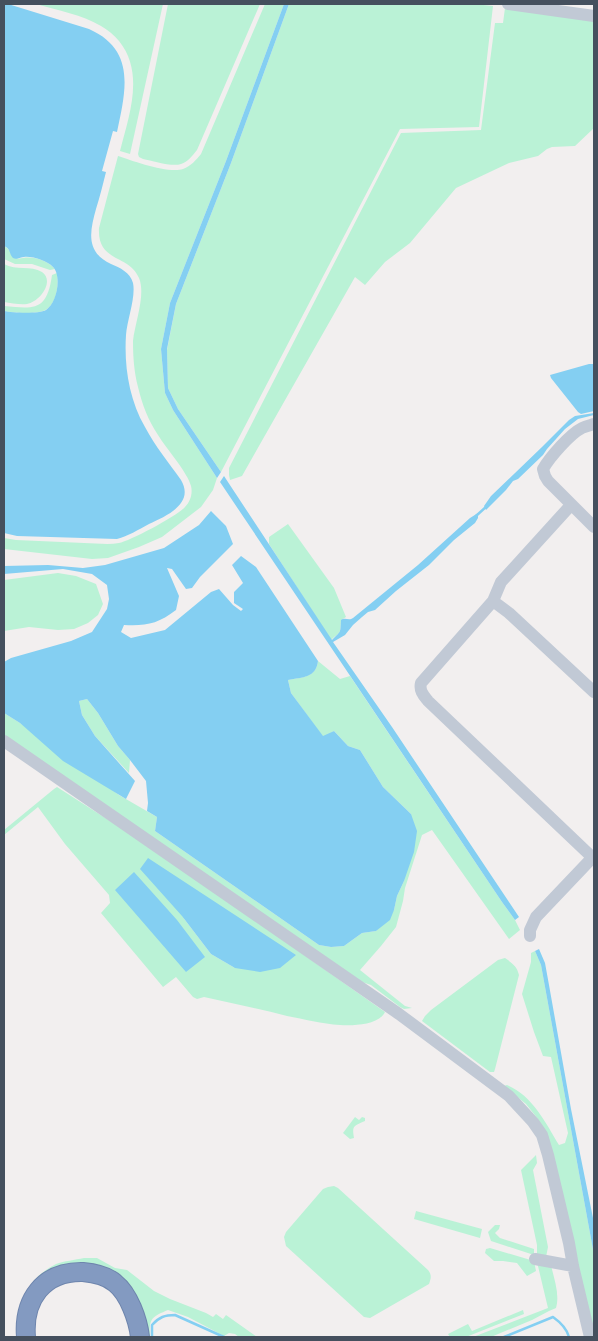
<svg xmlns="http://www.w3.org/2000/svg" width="598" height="1341" font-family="'DejaVu Sans',sans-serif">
<rect width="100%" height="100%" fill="#f2efef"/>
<!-- green -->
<path fill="#baf2d6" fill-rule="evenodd" d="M36,4h127l-33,150 -10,-3c9,-35 25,-78 -1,-110 -5,-6 -11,-11 -18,-15 -18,-11 -44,-16 -65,-22z
M168,4h92l-63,146c-5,6 -9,12 -16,14 -9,3 -28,-3 -38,-5l-4,-2 -1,-3z
M265,4h19l-58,157 -56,142 -9,46 4,44 8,17 44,68 -4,12 -12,17 -39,30 -23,10 -31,11 -16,1 -88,-10v-11l12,2c23,1 46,2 68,3 11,0 24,2 35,0 11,-2 58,-27 66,-36 5,-5 8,-13 6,-21 -3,-13 -25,-38 -33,-51 -10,-15 -16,-31 -20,-48 -4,-15 -5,-31 -5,-46 2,-19 13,-46 6,-63 -10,-24 -42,-15 -40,-50l19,-72c15,5 51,18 65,13 8,-3 13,-9 18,-15z
M289,4h185l19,2 -14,121 -79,2 -179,343 -43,-63 -10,-21 -1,-38 9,-46 55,-141z
M505,8l89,12v108l-19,18 -23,1 -5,2 -9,7 -29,7 -53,25 -46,55 -25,19 -20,23 -10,-8 -113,199 -12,4 -1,-5v-7l172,-335 80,-3 14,-107h8z
M4,246l3,2 11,11c13,-4 28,0 37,10l-5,1 -18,-6h-17l-11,-5z
M4,264c12,7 27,1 38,8 13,9 -2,30 -15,32 -7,1 -16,-1 -23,-2z
M57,273c2,11 0,29 -10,36 -8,6 -34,4 -43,2v-5c31,3 43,5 48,-31z
M288,524l46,64 12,29 -5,3c-1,14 1,10 -10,20l-62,-96v-7z
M58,573l18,3 20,8 7,20 -5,11 -10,8 -14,6 -16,1 -29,-3 -25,4v-51z
M318,661l22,18 10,-3 152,226 13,18 5,10 -11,9 -77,-109 -10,5 -17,53 -2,13 -7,26 -15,19 -21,24 45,36 7,2 -8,1 -4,-2 -29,-22 -9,-3 -358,-247v-22l16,10 99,72 38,22 -2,14 164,114 12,2 13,-1 18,-13 14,-2 18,-21 3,-14 7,-15 7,-67 -28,-27 -23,-37 -12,-4 -14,-15 -11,6 -32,-44 -3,-13c14,-3 28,-2 30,-19z
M87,699l11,14 20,33 12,14 -1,13 -34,-37 -13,-21 -3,-14z
M57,787l92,59 236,166c-6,13 -32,14 -45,13 -18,-1 -36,-6 -53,-9 -28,-7 -55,-13 -83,-19l-7,2 -4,-2 -17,-20 -13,10 -62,-74 9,-10 -1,-8 -44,-51 -27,-37 -34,28v-5l50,-41zM182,916l53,52 -24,-14z
M535,951l6,14 53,290v81l-56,-217 -12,-15 -22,-18 3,-1c25,10 39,38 52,60l6,-2 3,-10 -17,-76 -8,-1 -9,-24 -12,-38 9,-32v-9z
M505,958c7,5 12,8 14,17l-24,94 -1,3h-4l-68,-51 3,-5 6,-6 67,-50z
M355,1117l4,3 3,-3 3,1v3c-12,5 -13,5 -11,17l-4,1 -7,-6z
M536,1155l1,8 -4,7 15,77 -2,10 -9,-1v-11l-16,-75z
M334,1186l4,2 90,82c4,5 3,8 1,14l-59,34 -6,-1 -78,-71 -2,-9 2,-5 37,-43 5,-2z
M416,1211l66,18 -2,9 -66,-19z
M495,1225h5l-1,4 -4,4 5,5 34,11v6l-43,-14 -3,-9z
M490,1248l44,13 2,10 -9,5 -10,-13 -14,-2h-9l-9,-8 1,-4z
M84,1258h13l18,10 12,2 27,21 16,8 36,14 7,4 3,-3 7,5 3,-4 31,22h-18l-4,-3 -6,-1 -5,3 -36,-19 -20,-7c-17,7 -19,9 -18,27h-7l-36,-64 -77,15c2,-9 18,-20 26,-24 8,-3 19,-4 28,-6z
M537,1262l14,3c3,14 9,29 5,43l-7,3 -17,9 -41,17h-18l75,-29z
M523,1310l1,4 -58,23h-16l-2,-3 20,-10 4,7z"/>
<!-- water -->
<path fill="#84cff2" d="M4,4h4l81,25c47,21 37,61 28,103l-4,-1 -11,40 4,1c-3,12 -6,24 -10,37 -6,22 -11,43 15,55 9,4 19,8 22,19 3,14 -6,37 -7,52 -2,31 3,64 19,92 10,19 24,36 36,53 14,24 -15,36 -32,44 -11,6 -21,12 -32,15l-100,-3 -13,-3v-222c9,2 35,3 42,-1 11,-7 16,-34 7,-43 -6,-6 -20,-11 -29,-10 -3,0 -7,3 -11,1 -4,-4 -2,-9 -9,-12z
M284,4h5l-58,159 -55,141 -9,45 1,39 10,21 43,63 -4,6 -44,-68 -8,-17 -4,-44 9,-46 56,-142z
M589,364h5v47l-13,3 -3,-2 -27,-34 -1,-3z
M594,413v2l-16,4 -13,10 -18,20 -4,6 -25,24 -5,2 -7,9 -20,20 -2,-4 7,-10 51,-49 27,-27 6,-4z
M224,476l108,164c10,-10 8,-7 9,-20 4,-3 8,1 12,-2l65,-53 52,-47 8,-5v5l-3,5 -21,17 -25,25 -33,26 -21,19 -7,2 -6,5 -9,8 -8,10 -12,7 59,85 127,190 -4,3 -13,-18 -282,-420z
M211,511l15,15 7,18 -33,33 -8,11 -6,1 -14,-20 -5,-1 12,28 -3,14c-18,14 -30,16 -52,15l-3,7 10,6 34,-8 46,-38 8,-3 14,16 8,6 2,-2 -9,-6v-11l9,-9 -11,-18 9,-9 15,11 62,94c-2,17 -15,16 -30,19l3,13 32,43 11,-5 14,15 12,4 23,37 28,27 6,17 -3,21 -10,29 -7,15 -3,14 -4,10 -14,11 -14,2 -18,13 -13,1 -12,-2 -164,-114 2,-14 -10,-6 1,-8 -2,-22 -16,-21 -12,-14 -20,-33 -11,-14 -8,2 3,14 13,21 40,45 -9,18 -63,-38 -43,-38 -16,-10v-51l7,-4 60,-17 21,-9 15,-23 2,-10 -2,-14 -15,-11 -29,-5 -59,5v-8l44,-1 35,3 22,-3 59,-17 35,-23z
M148,858l148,97 -16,13 -20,4 -25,-4 -24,-14 -29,-38 -42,-47z
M134,872l43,48 28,37 -19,15 -71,-82z
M539,949l6,14 4,22 22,124 22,109 1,37 -53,-290 -6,-14z"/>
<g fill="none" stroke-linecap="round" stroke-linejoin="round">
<!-- stream -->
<path stroke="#84cff2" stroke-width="2.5" d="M476,516l11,-10
M152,1337v-12c7,-8 13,-10 23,-10l49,22
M504,1337l49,-20c7,5 14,12 16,20"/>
<defs>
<path id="highway" d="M26,1337c-3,-37 17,-66 57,-65 11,1 23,3 32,11 14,11 23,37 25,54"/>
</defs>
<!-- highway casing -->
<use href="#highway" stroke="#6e85ad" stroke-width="20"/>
<!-- minor -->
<path stroke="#c1c9d5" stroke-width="12" d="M508,4l86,12
M594,424c-3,1 -8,2 -12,4 -12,6 -32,29 -39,41l2,7 3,5 46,46
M571,505l-70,77 -8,19 -72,82c-2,8 3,13 7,18l165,157
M493,601l16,12 85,79
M4,741l395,273 110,82 24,26 9,13 6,20 21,88 4,23 17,71
M530,936v-6l6,-13 58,-61
M535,1259l38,7"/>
<!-- highway -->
<use href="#highway" stroke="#839ac1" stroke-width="18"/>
</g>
<!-- border -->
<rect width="598" height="1341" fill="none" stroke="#45505e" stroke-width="10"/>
</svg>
